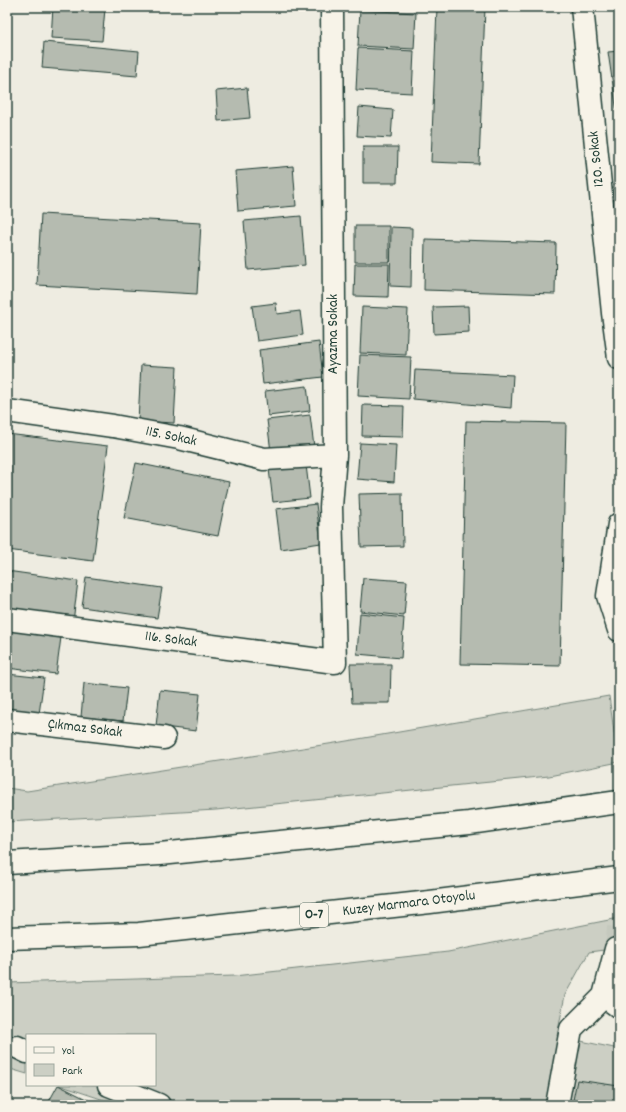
<svg xmlns="http://www.w3.org/2000/svg" width="626" height="1112" font-family="Dekko,sans-serif">
<rect width="100%" height="100%" fill="#eeece1"/>
<filter id="ink" filterUnits="userSpaceOnUse"><feTurbulence type="fractalNoise" baseFrequency=".025" numOctaves="2"/><feDisplacementMap in="SourceGraphic" scale="8" xChannelSelector="R" yChannelSelector="G"/><feConvolveMatrix kernelMatrix="1 2 1 2 8 2 1 2 1" color-interpolation-filters="sRGB"/></filter>
<g filter="url(#ink)">
<!-- green -->
<path fill="#cccfc4" stroke="#76867c" d="M609,696l6,43h4v23l-70,14 -333,34 -209,12v-34l20,3 308,-48z
M619,918v30l-30,4 -24,43 -8,41 62,13v56h-500l-60,-20h96v-50h-128v39l-20,-6v-85l227,-7 214,-24z"/>
<!-- building -->
<path fill="#b5bbb0" stroke="#1f3d34" d="M53,7l52,2 -3,32 -51,-3z
M437,7h48l-6,157 -48,-2z
M360,10l56,3 -2,36 -56,-3z
M44,42l95,9 -2,25 -95,-8z
M358,48l56,3 -2,42 -56,-3z
M619,51v75l-11,-74z
M247,88l3,30 -32,3 -2,-30z
M359,107l34,3 -2,28 -34,-2z
M363,147h35l-1,36h-34z
M293,166l3,40 -58,5 -3,-40z
M41,214l160,9 -4,71 -160,-9z
M301,216l4,49 -57,5 -4,-49z
M355,226h34v36h-34z
M391,227l21,1 -1,59 -21,-1z
M425,239l131,4 -1,51 -131,-4z
M355,264h34l-1,33 -34,-1z
M276,303l1,11 23,-3 3,24 -46,6 -5,-35z
M468,306l1,26 -35,2 -1,-27z
M362,307l46,2 -2,46 -46,-2z
M319,342l4,35 -60,7 -4,-34z
M360,355l51,2 -2,42 -51,-3z
M141,365l36,2 -3,56 -36,-2z
M415,370l98,5 -2,33 -98,-9z
M307,386l3,25 -42,5 -3,-25z
M363,405l41,1 -1,31 -41,-1z
M310,415l4,32 -43,5 -4,-32z
M466,421l100,2 -6,243 -100,-2z
M7,434l101,12 -15,115 -86,-11z
M360,443l36,2 -2,37 -37,-3z
M136,463l93,19 -11,54 -94,-18z
M306,465l4,33 -37,4 -4,-33z
M402,493l1,53 -42,1 -2,-53z
M316,504l5,39 -40,6 -5,-40z
M7,571l71,10 -5,41 -66,-9z
M86,577l76,11 -5,30 -75,-11z
M363,578l44,3 -3,35 -44,-5z
M360,613l44,5 -3,40 -44,-4z
M7,623l55,7 -6,44 -49,-6z
M350,664h41l-1,39h-38z
M7,674l37,4 -5,36 -32,-4z
M84,683l43,5 -4,33 -42,-4z
M160,690l40,4 -4,37 -40,-5z
M577,1080l42,6v19h-47z
M58,1085l40,20h-51z"/>
<g fill="none" stroke-linecap="round" stroke-linejoin="round">
<!-- minor-tunnel -->
<path stroke="#c5c9be" stroke-width="22" stroke-dasharray="22 11" stroke-linecap="butt" d="M616,949l3,-31"/>
<defs>
<path id="minor" d="M582,7l31,306 6,45
M7,411l106,15 66,12 85,21 71,-4
M619,524l-11,72 11,34
M7,619l328,43 -4,-155 4,-52 -3,-448
M7,720l157,18
M604,996l12,-47
M604,996l15,11
M17,1047l10,5
M109,1085l50,20
M557,1105l14,-76 33,-33"/>
<path id="motorway" d="M7,863l153,-9 309,-31 150,-21
M7,938l132,-4 291,-32 189,-24"/>
</defs>
<!-- minor casing -->
<use href="#minor" stroke="#1f3d34" stroke-width="25"/>
<!-- motorway casing -->
<use href="#motorway" stroke="#1f3d34" stroke-width="25"/>
<!-- minor -->
<use href="#minor" stroke="#f7f3e8" stroke-width="22"/>
<!-- motorway -->
<use href="#motorway" stroke="#f7f3e8" stroke-width="22"/>
</g>
</g>
<g text-anchor="middle" dominant-baseline="central" stroke-width="3.5" stroke-linejoin="round" paint-order="stroke">
<!-- shield labels -->
<rect fill="#f7f3e8" stroke="#60746a" stroke-width="1" x="300" y="903" width="28" height="24" rx="3"/>
<g font-size="14" font-weight="bold" fill="#1f3d34">
<text x="314" y="915">O-7</text>
</g>
<!-- street labels -->
<g font-size="15" fill="#1f3d34" stroke="#f7f3e8">
<text transform="translate(597 159) rotate(-96)">120. Sokak</text>
<text transform="translate(334 334) rotate(-90)">Ayazma Sokak</text>
<text transform="translate(171 437) rotate(12)">115. Sokak</text>
<text transform="translate(171 640) rotate(7)">116. Sokak</text>
<text transform="translate(85 729) rotate(7)">Çıkmaz Sokak</text>
<text transform="translate(409 904) rotate(-7)">Kuzey Marmara Otoyolu</text>
</g>
</g>
<!-- margin -->
<rect width="626" height="1112" fill="none" stroke="#f7f3e8" stroke-width="24"/>
<rect x="12" y="12" width="602" height="1088" fill="none" stroke="#1f3d34" stroke-width="1.5" filter="url(#ink)"/>
<!-- legend -->
<rect x="26" y="1034" width="130" height="52" fill="#f7f3e8" stroke="#a1aaa0"/>
<rect x="34" y="1047" width="20" height="6" fill="#f7f3e8" stroke="#a1aaa0"/>
<text x="62" y="1054" font-size="12" fill="#1f3d34">Yol</text>
<rect x="34" y="1064" width="20" height="12" fill="#cccfc4" stroke="#a1aaa0"/>
<text x="62" y="1074" font-size="12" fill="#1f3d34">Park</text>
</svg>
